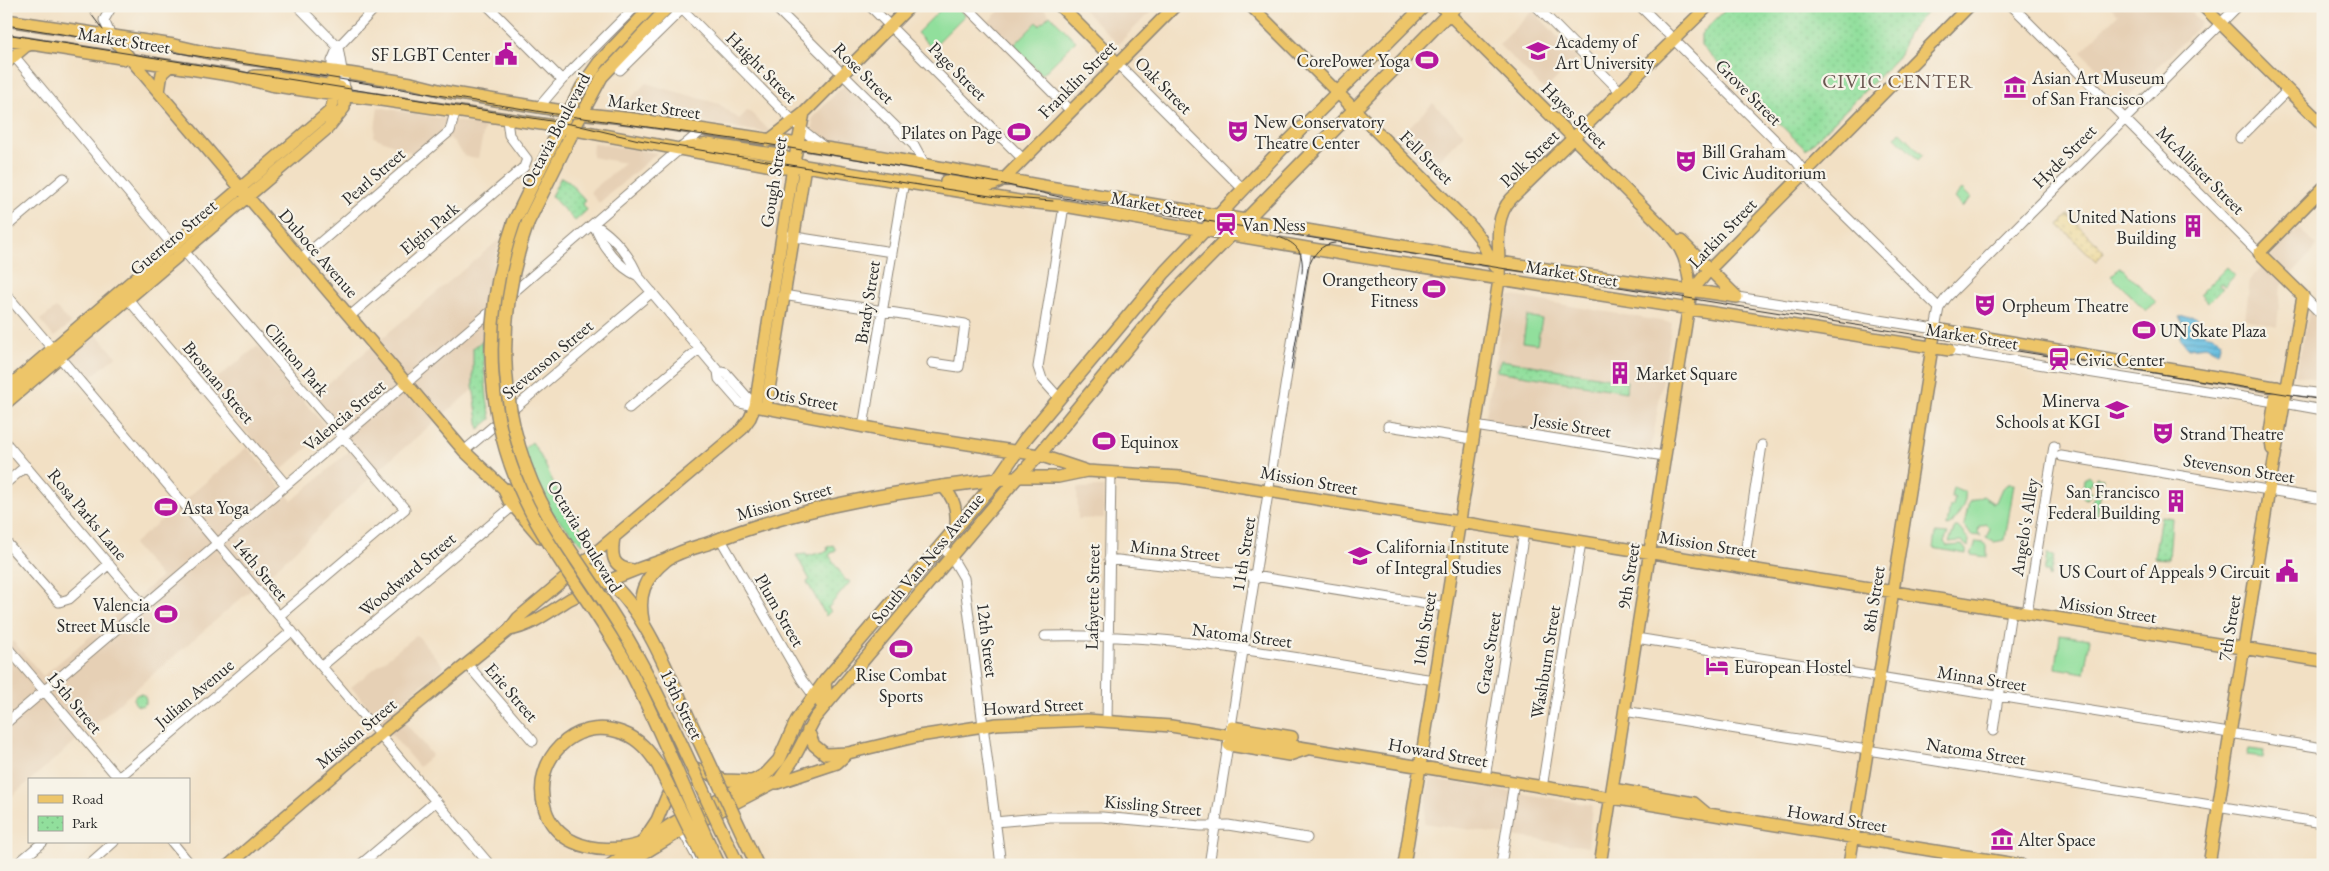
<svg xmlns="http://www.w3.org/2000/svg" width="2329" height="871" font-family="'EB Garamond',serif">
<defs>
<pattern id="sand-dots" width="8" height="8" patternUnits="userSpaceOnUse" patternTransform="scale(1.25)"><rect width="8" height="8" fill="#eeda9e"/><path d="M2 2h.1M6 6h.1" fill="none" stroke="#cb8" stroke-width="1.8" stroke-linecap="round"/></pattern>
<pattern id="park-dots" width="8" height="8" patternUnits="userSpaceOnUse" patternTransform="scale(1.25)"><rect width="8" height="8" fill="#91df9c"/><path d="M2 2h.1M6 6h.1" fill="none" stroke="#7dc087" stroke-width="1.8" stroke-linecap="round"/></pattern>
<pattern id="garden-furrows" width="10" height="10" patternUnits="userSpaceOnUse" patternTransform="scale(1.25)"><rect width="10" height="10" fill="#91df9c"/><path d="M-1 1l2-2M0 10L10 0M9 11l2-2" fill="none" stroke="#7dc087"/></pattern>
<pattern id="water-rules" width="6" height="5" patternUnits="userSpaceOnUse" patternTransform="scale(1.25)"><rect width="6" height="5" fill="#62bce0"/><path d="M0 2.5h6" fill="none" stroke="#5199b6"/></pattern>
</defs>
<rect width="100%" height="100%" fill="#f7f3e8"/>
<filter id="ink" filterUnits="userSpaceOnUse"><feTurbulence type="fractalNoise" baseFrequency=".02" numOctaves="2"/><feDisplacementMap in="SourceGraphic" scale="10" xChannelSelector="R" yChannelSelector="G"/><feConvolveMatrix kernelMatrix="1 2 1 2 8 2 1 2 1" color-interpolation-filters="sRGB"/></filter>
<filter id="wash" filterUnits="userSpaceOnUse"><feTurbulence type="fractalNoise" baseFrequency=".0096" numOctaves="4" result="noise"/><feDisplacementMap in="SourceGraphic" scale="20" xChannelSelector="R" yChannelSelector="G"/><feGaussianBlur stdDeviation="1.12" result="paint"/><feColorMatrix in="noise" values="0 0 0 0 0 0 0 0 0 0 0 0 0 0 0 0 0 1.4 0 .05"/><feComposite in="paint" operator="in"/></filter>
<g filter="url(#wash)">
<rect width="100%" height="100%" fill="#f2e0c4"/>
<!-- built -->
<path fill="#e6d0b5" d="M1004,6h37l35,35 -34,34 -53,-54z
M1080,6h67l5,5 -34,33z
M2110,6h75l17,17 -75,75 -46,-46 37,-38z
M1533,10l44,48 -32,32 -46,-45z
M646,83l73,21 20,15 9,-9 21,20 -1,3 -148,-24z
M847,85l65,65 -3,5 -85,-13 -6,-7 -5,-6 -1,-11 31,-32z
M1433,103l31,31 -32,33 -32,-31z
M378,107l107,19 -7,32 -13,-2 -15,-18 -37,15 -39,-16z
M593,143l64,10 -58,50 -9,-11 35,-29 -33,-6z
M2299,228l18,18 -36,40 -4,40 -32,-7 5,-40z
M500,239l-14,62 -3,29 1,50 -106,90 -97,94 -275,237v-154l7,-6 30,35 118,-99 -28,-33 114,-97 45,54 62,-54 -42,-50z
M1506,295l166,28 -21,127 -166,-28z
M56,308l15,16 -17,13 -14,-17z
M2309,310l14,14v56l-27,-5z
M97,335l19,21 -27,23 -19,-23z
M258,346l70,84 -48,41 -73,-85z
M1104,487v31l-26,1 -1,-31z
M417,635l27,32 -51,41 39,47 -13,12 -68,-80z
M1429,778l163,27 -4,42 -164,-24z"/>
<!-- grass -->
<path fill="#91df9c" stroke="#5e8564" d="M944,6h12l9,9 -33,33 -15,-15z
M1050,15l26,26 -34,34 -29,-29 24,-24 3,3z
M1900,132l23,23 -5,5 -23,-23z
M1962,189l9,9 -9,9 -8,-9z
M2119,268l4,1 33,33 -10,9 -35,-35z
M1527,316l15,3 -5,25 -14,-2z
M532,442c13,19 19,38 30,57 8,14 19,26 25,40l-5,5 -77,-80z
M2008,484h6l-9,56 -11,2 -8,-4 4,-10 -4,-4 -7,3 -1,5 3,4 -10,-1 -7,-10 5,-23 14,-6 10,7 3,-1 6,-14z
M1953,487l12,5c2,13 -7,22 -14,33l-4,1 3,-20h3l2,-9h-4z
M1955,527h3l11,13 -1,7 -7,-6 -12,1z
M1935,533l13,1 -4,8 3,4 15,-1 4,5v4l-33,-6z
M1976,542l7,1 4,3v11l-16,-2z
M2060,635l30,4 -6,34 -28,-5z
M134 700a6 6 0 1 1 12 0a6 6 0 1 1-12 0Z
M2249,749l15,2 -1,7 -16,-2z"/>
<!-- sand -->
<path fill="url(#sand-dots)" stroke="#8c8264" d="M2068,215l34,34 2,4 -8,8 -37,-36z"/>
<!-- park -->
<path fill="url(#park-dots)" stroke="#5e8564" d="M1729,6h204l-26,28 -7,21 -94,95 -105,-104v-12z
M561,177l7,4 18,20 -3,3 4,6 -12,11 -24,-25z
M2227,267l8,8 -10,11 -5,-3 -1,2 4,3 -15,15 -8,-9z
M482,341l5,57 4,21 -12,10 -6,-44v-37z
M1501,360l126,21 -1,11 -130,-21z
M2161,516l11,2 -3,41 -15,-1z
M833,545l3,5 -7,5 17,26 2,-1 2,2 -22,26 3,3 -5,5 -19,-34 3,-2 -14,-25 10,-1 1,2 21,-5 -1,-4z"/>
<!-- garden -->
<path fill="url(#garden-furrows)" stroke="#5e8564" d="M2088,476l4,4 -3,8 2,7 -5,4 -4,-3 2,-17z
M2096,477l7,1 -6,38 -4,-2 -3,-10 8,-14 -3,-9z
M2047,555l7,1 -4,21h-2l1,-5h-5z"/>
<!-- water -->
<path fill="url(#water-rules)" stroke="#467486" d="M2193,316l10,7 1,11 10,2 7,5 -3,11 -12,-6 -18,2 -8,-10 3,-13 -4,-8z"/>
</g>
<g filter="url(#ink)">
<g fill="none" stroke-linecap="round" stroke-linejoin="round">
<defs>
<path id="minor" d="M298,6l40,41 7,41
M488,6l74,74
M679,6l121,122 24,19
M774,6l140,139 11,20
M870,6l153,153
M966,6l105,105
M1536,6l85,86
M1640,6l156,155 19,25 124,122
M2012,6l247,247
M111,36l-7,-16 8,-14
M14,56l160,191
M1118,64l125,125
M620,70l65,-64
M332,77v-16l6,-14 39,-41
M539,107l23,-27 74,-74
M2240,138l48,-48
M594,224c19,12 36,31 44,52l80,95 1,8 21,24 15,3
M594,224c7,21 24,43 44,52
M6,227l58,-49
M782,235l110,17
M184,251l221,258 -126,107
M301,259l149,-128 5,-19
M6,294l484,571
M783,295l182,29 -6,43 -27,-4
M509,296l193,-166
M2303,296l20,20
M1737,297l198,32 4,-21 8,-11 291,-291
M128,299l158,186
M350,316l174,-149 3,-8 -18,-24 -2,-15
M1949,350l326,52
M718,371l8,2 29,33
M2286,389l37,5
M1059,398l-17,-19 -4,-12 26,-161
M2284,403l39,7
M629,408l70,-59
M1388,426l84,13
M1475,426l189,30
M863,427l41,-246
M6,443l138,163
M464,451l188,-159
M2061,456l262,43
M6,483l20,-17
M720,538l82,142 12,16
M6,542l53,60 10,-3 40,-35
M940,545l11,11 13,22 37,287
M1109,559l133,15 204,33
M1743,567l19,-122
M2027,613l27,-167
M1045,636c131,-4 261,24 389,44
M1636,638l687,110
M6,646l114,134
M467,664l66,77
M322,666l191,-160
M1624,711l699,112
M1107,721l4,-249
M6,723l491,-417
M1993,731l18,-120
M1485,778l39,-246
M116,780l176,-149
M1542,788l39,-246
M995,822l55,-5h52l99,9 27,-1 79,13
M682,830l17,31
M172,842l19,23
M16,865l27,-23
M88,865l26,-23
M360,865l76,-64
M1209,865l98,-617
M1501,865l13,-82
M1946,865l2,-12"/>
<path id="major" d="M1060,6l58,58
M1251,6l218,218 11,14 14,28
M1441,6l223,222c21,22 23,35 27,64l-91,573
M2203,6l120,119
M6,20l168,25 39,9 142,20 56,9 36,9 122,20 64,7 239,36 177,32 443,74 245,36
M111,36l353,415 39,37 6,13 32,37
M6,40l229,36 35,9 51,8 53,6 174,26 235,43 17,-2
M6,63l20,-17 6,-2
M254,76h17l69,11
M159,92l3,-19 8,-7
M560,128l22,-42 17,-24 53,-56
M573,131l29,-54 67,-71
M768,141l36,-28 106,-107
M680,149l28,-5 72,11 25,11 214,35 45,5 278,48 607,96
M946,181c22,3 40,11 59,-3l170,-172
M1681,241l56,56
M1691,292l19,-23 259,-263
M6,389l323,-277 4,-9v-25
M6,403l322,-275 16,-20 1,-18
M755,406l136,26 148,23 48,16
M766,408l39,-242
M2272,449l-2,-17 7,-45
M942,486c13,12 15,24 14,42
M503,488l12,4 42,44
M614,537c-3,19 -2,31 19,33
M509,630c24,-4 41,-19 61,-31 31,-16 63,-29 96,-40
M824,707l-4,-5 6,-10 -1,-11
M1232,727l60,10
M808,730l6,15 11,9 23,-1 71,-17 78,-12 90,-4 84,6 850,139
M1229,745l60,10 18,-6
M693,767l31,13 29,1
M777,783l60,-20 11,-10
M1612,789l82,14 13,11
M229,865l160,-138 120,-97 9,-12 224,-189 8,-11 5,-12 38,-239 11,-54
M610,865l31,-21 16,-24 15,-36v-22
M625,865l54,-33 100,-52 14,-20 22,-42 203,-241h40l29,-6 93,6 1143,184
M1404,865l95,-585c2,-28 -8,-59 12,-81l197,-193
M1849,865l86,-536 351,60
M2209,865l60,-375 34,-194 -44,-43 64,-65"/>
<path id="highway" d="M514,222l46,-94
M528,222l45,-91
M582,565c12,8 26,15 37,26 32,33 56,99 76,141
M643,623c-6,-28 1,-45 23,-63 12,-9 32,-13 46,-18 98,-39 202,-53 306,-65l21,-22 127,-154 290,-295
M658,765c-9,-14 -19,-26 -35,-32 -49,-19 -93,29 -78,76 4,14 15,27 29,33 18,9 47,9 67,2 12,-5 23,-16 35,-22 30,-17 61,-31 90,-48l13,-14 18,-40 28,-39 172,-201 29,-42 139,-166 125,-132 134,-134"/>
</defs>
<!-- minor casing -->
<use href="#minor" stroke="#8e8678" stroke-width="11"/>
<!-- major casing -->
<use href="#major" stroke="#8e8678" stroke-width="14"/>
<!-- highway casing -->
<use href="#highway" stroke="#8e8678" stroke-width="15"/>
<!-- minor -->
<use href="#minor" stroke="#fff" stroke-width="9"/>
<!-- major -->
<use href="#major" stroke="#edc569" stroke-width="11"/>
<!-- highway -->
<use href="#highway" stroke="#edc569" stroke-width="12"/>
<!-- tram -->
<path stroke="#2b2b2b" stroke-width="1" d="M85,6l18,24
M6,25l549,89 199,28 245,41 65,15 1259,202
M6,34l570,91 63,15 176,29 182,28 56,4
M1278,237c20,6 26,16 24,36
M1291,370l17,-102c5,-13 12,-24 27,-25"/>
<defs>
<path id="highway-bridge" d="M514,222c-35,100 -30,206 22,299 27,48 61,90 88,138 36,66 62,138 95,206
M528,222c-35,97 -31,203 21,295 27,46 62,89 87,137 38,68 67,141 102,211
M695,732l62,133
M658,765l49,100"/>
</defs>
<!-- highway-bridge casing -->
<use href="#highway-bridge" stroke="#8e8678" stroke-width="15" stroke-linecap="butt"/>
<!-- highway-bridge -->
<use href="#highway-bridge" stroke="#edc569" stroke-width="12"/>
</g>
</g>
<!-- icons -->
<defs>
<symbol id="university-bare" viewBox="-9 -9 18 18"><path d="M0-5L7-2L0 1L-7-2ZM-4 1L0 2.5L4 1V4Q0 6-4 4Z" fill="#b5179e" stroke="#f7f3e8" stroke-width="2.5" paint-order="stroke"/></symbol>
<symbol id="civic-bare" viewBox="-9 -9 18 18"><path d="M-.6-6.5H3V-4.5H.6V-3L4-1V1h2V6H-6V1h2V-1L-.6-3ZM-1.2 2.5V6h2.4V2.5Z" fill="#b5179e" stroke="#f7f3e8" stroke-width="2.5" paint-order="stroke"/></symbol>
<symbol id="stadium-bare" viewBox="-9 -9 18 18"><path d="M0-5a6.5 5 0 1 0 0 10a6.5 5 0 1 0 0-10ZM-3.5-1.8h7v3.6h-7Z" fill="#b5179e" stroke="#f7f3e8" stroke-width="2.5" paint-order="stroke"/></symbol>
<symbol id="museum-bare" viewBox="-9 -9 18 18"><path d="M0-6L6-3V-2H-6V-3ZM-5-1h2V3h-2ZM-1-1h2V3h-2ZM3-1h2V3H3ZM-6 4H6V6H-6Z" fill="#b5179e" stroke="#f7f3e8" stroke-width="2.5" paint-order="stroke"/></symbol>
<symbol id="theatre-bare" viewBox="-9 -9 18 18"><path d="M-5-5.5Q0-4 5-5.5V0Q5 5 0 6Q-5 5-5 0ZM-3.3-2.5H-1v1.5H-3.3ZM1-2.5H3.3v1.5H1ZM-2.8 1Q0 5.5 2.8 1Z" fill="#b5179e" stroke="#f7f3e8" stroke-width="2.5" paint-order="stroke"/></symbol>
<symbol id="station-bare" viewBox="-9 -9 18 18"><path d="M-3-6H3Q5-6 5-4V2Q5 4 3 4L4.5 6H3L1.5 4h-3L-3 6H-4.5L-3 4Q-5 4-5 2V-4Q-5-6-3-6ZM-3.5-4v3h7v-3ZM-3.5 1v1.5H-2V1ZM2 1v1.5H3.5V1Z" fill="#b5179e" stroke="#f7f3e8" stroke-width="2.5" paint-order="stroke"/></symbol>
<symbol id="building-bare" viewBox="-9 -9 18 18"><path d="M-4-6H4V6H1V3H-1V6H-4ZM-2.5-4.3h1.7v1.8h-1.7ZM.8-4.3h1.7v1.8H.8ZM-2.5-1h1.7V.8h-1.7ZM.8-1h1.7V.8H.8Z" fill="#b5179e" stroke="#f7f3e8" stroke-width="2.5" paint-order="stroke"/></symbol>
<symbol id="hotel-bare" viewBox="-9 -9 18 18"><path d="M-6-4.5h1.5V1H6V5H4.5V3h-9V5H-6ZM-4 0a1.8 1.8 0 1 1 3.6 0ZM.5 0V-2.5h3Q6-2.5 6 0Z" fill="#b5179e" stroke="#f7f3e8" stroke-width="2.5" paint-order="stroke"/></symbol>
</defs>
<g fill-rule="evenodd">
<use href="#university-bare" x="1522" y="35" width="32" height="32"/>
<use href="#civic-bare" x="490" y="38" width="32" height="32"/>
<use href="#stadium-bare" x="1411" y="44" width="32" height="32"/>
<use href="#museum-bare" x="1999" y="71" width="32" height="32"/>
<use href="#theatre-bare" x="1222" y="115" width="32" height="32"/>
<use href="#stadium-bare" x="1003" y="116" width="32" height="32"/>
<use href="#theatre-bare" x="1670" y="145" width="32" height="32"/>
<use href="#station-bare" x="1210" y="208" width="32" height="32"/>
<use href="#building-bare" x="2177" y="210" width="32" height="32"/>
<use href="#stadium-bare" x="1418" y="273" width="32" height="32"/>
<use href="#theatre-bare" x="1969" y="289" width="32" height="32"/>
<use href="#stadium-bare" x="2128" y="314" width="32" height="32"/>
<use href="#station-bare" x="2043" y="343" width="32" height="32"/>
<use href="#building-bare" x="1604" y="357" width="32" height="32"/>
<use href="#university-bare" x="2101" y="394" width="32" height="32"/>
<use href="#theatre-bare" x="2147" y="417" width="32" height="32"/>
<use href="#stadium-bare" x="1088" y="425" width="32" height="32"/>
<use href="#building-bare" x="2160" y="485" width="32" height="32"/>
<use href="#stadium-bare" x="150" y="491" width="32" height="32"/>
<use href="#university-bare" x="1344" y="540" width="32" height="32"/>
<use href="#civic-bare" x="2271" y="555" width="32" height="32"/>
<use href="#stadium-bare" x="150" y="598" width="32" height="32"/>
<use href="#stadium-bare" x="885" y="633" width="32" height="32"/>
<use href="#hotel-bare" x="1701" y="650" width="32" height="32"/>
<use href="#museum-bare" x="1986" y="823" width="32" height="32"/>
</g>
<g text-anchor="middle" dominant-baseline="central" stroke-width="4.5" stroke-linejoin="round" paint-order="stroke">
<!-- street labels -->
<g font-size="18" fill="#2b2b2b" stroke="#f7f3e8">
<text transform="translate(124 40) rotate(9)">Market Street</text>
<text transform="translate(762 67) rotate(45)">Haight Street</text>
<text transform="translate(958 71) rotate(45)">Page Street</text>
<text transform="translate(864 73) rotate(45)">Rose Street</text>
<text transform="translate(1077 79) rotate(-45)">Franklin Street</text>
<text transform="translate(1164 85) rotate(45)">Oak Street</text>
<text transform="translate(1749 92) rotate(45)">Grove Street</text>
<text transform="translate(654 106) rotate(8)">Market Street</text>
<text transform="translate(1575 115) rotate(45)">Hayes Street</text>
<text transform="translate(555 130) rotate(-62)">Octavia Boulevard</text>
<text transform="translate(2064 156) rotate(-45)">Hyde Street</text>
<text transform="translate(1427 157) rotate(45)">Fell Street</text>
<text transform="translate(1529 158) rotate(-44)">Polk Street</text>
<text transform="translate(2201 170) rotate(45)">McAllister Street</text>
<text transform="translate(373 176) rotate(-41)">Pearl Street</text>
<text transform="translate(773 182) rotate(-81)">Gough Street</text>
<text transform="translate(1157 205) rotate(10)">Market Street</text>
<text transform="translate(429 228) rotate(-40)">Elgin Park</text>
<text transform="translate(1722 233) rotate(-46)">Larkin Street</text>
<text transform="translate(173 237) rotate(-40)">Guerrero Street</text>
<text transform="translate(319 253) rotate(49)">Duboce Avenue</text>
<text transform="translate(1572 273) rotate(9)">Market Street</text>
<text transform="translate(867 302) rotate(-81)">Brady Street</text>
<text transform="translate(1972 336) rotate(9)">Market Street</text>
<text transform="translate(297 359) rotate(50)">Clinton Park</text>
<text transform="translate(547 359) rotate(-40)">Stevenson Street</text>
<text transform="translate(219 382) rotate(50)">Brosnan Street</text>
<text transform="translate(802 398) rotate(10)">Otis Street</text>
<text transform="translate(344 415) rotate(-40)">Valencia Street</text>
<text transform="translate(1572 425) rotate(9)">Jessie Street</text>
<text transform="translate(2239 468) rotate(9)">Stevenson Street</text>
<text transform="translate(1309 480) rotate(10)">Mission Street</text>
<text transform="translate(784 501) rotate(-16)">Mission Street</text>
<text transform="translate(88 514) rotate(50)">Rosa Parks Lane</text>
<text transform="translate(2024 527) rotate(-81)">Angelo's Alley</text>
<text transform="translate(585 536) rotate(59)">Octavia Boulevard</text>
<text transform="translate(1708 544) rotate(9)">Mission Street</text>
<text transform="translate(1175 550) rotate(6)">Minna Street</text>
<text transform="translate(1243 554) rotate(-81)">11th Street</text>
<text transform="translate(927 558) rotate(-50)">South Van Ness Avenue</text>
<text transform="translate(261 569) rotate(50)">14th Street</text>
<text transform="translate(407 574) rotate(-40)">Woodward Street</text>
<text transform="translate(1628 576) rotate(-81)">9th Street</text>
<text transform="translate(1092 597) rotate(-89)">Lafayette Street</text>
<text transform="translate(1873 599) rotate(-81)">8th Street</text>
<text transform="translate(2108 609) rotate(9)">Mission Street</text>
<text transform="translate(780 610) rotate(60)">Plum Street</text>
<text transform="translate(2229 628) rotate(-81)">7th Street</text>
<text transform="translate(1424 629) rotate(-81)">10th Street</text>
<text transform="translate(1242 635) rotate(7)">Natoma Street</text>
<text transform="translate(988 640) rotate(83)">12th Street</text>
<text transform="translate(1488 653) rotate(-81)">Grace Street</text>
<text transform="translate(1545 662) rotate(-81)">Washburn Street</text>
<text transform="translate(1982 678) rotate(9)">Minna Street</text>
<text transform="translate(512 692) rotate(49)">Erie Street</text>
<text transform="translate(194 693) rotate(-40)">Julian Avenue</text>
<text transform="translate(75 702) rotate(50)">15th Street</text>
<text transform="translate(682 704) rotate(64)">13th Street</text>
<text transform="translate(1033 706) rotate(-3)">Howard Street</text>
<text transform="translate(356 733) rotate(-40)">Mission Street</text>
<text transform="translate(1976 751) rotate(9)">Natoma Street</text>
<text transform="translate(1438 752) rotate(10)">Howard Street</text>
<text transform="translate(1153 805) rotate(5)">Kissling Street</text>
<text transform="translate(1837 818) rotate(9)">Howard Street</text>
</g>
<!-- poi labels -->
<g font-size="18" fill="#2b2b2b" stroke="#f7f3e8" text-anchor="start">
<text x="1555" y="41">Academy of<tspan x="1555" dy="21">Art University</tspan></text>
<text x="490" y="54" text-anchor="end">SF LGBT Center</text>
<text x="1410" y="60" text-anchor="end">CorePower Yoga</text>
<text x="2032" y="77">Asian Art Museum<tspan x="2032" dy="21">of San Francisco</tspan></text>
<text x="1254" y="121">New Conservatory<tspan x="1254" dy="21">Theatre Center</tspan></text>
<text x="1002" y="132" text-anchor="end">Pilates on Page</text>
<text x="1702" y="151">Bill Graham<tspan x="1702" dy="21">Civic Auditorium</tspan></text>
<text x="2176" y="216" text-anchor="end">United Nations<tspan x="2176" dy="21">Building</tspan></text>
<text x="1242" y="224">Van Ness</text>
<text x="1418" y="279" text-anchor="end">Orangetheory<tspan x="1418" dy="21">Fitness</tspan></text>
<text x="2002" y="305">Orpheum Theatre</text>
<text x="2160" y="330">UN Skate Plaza</text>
<text x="2076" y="359">Civic Center</text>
<text x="1636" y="373">Market Square</text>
<text x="2100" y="400" text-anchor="end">Minerva<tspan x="2100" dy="21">Schools at KGI</tspan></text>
<text x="2180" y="433">Strand Theatre</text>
<text x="1120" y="441">Equinox</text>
<text x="2160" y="491" text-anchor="end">San Francisco<tspan x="2160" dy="21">Federal Building</tspan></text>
<text x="182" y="507">Asta Yoga</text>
<text x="1376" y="546">California Institute<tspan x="1376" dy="21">of Integral Studies</tspan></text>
<text x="2270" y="571" text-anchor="end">US Court of Appeals 9 Circuit</text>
<text x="150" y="604" text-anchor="end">Valencia<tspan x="150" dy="21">Street Muscle</tspan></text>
<text x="1734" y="666">European Hostel</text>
<text x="901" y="674" text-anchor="middle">Rise Combat<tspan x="901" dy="21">Sports</tspan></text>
<text x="2018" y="839">Alter Space</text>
</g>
<!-- quarter labels -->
<g font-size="20" letter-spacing="1" fill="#6a5751" stroke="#f7f3e8">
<text x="1898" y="81">CIVIC CENTER</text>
</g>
</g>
<!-- margin -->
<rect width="2329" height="871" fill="none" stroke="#f7f3e8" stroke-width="25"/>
<!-- legend -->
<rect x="28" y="778" width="162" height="65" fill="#f7f3e8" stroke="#a5a39c"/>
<rect x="38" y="795" width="25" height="8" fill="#edc569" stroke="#a5a39c"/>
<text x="72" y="804" font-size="15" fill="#2b2b2b">Road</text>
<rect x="38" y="816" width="25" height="15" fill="url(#park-dots)" stroke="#a5a39c"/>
<text x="72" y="828" font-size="15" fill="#2b2b2b">Park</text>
</svg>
